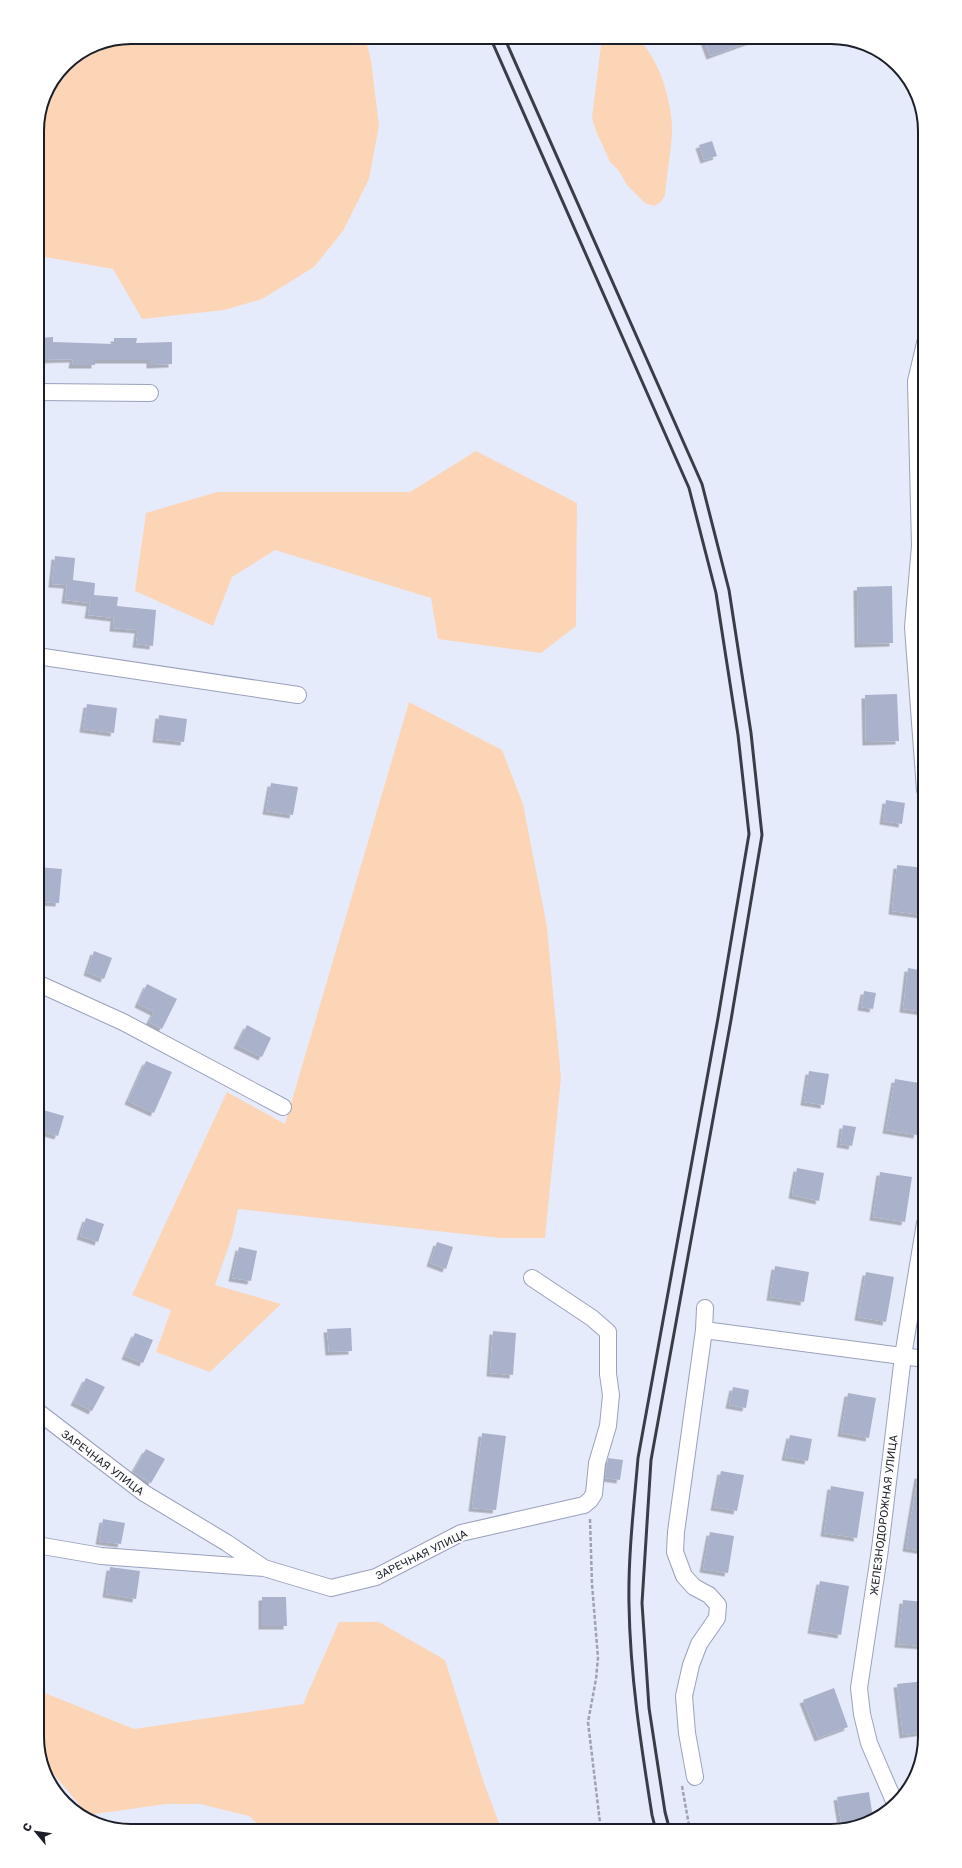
<svg xmlns="http://www.w3.org/2000/svg" width="962" height="1868" font-family="'Golos Text',sans-serif">
<defs>
<filter id="shadow"><feDropShadow dx="-3.5" dy="3.5" stdDeviation="0" flood-color="#0004"/></filter>
</defs>
<rect width="100%" height="100%" fill="#e6ebfc"/>
<!-- green -->
<path fill="#fcd5b7" d="M131,37h234l6,23 8,66 -10,53 -26,52 -29,36 -52,32 -38,11 -82,9 -29,-50 -74,-13 -2,-4v-127l7,-30 21,-31 30,-20z
M621,38c6,0 13,0 18,3 20,15 34,65 33,90 -1,21 -5,42 -7,64l-4,7 -7,4 -9,-3 -18,-18 -8,-14 -9,-9 -14,-31 -4,-13 9,-73 6,-5z
M476,451l101,52 -1,123 -35,27 -103,-14 -7,-41 -156,-48 -43,27 -19,49 -78,-35 11,-78 71,-21h193z
M409,702l93,48 21,54 24,123 14,151 -16,160h-45l-262,-29 -6,28 -17,48 66,19 -71,68 -54,-20 15,-42 -39,-15 95,-203 58,32z
M339,1622h40l66,38 39,123 18,48h-237l-16,-15 -49,-12h-34l-78,11 -43,-51h-3l-5,-27v-45l8,1 89,36 169,-25z"/>
<!-- building -->
<path fill="#a9b1cb" filter="url(#shadow)" d="M703,37h54v2l-47,17z
M712,141l5,15 -13,4 -5,-15z
M53,337v5l61,2v-6h23l-1,5 36,-1v22l-22,1v-5h-55v5h-23l1,-6 -36,1v-22z
M55,556l20,2 -2,22 22,3 -1,12 24,2 -1,9 39,4 -3,36 -17,-2 2,-14 -25,-2 1,-10 -26,-3 2,-12 -25,-3 2,-15 -15,-1z
M892,586l1,57 -35,1 -1,-57z
M897,694l2,47 -33,1 -1,-47z
M87,704l30,4 -3,25 -31,-4z
M159,715l28,4 -3,23 -28,-3z
M271,783l27,4 -5,28 -27,-4z
M886,800l19,3 -3,21 -19,-3z
M897,865l28,3 -2,47 -31,-4z
M37,867l25,2 -3,34 -22,-1z
M94,951l18,7 -8,21 -17,-7z
M908,968l17,3v41l-22,-3z
M147,984l30,15 -15,30 -13,-7 5,-10 -16,-8z
M864,991l12,2 -3,16 -12,-2z
M247,1025l24,13 -9,19 -25,-12z
M146,1061l26,11 -18,41 -26,-12z
M809,1071l20,3 -5,31 -20,-3z
M895,1079l30,5 -8,51 -31,-5z
M40,1109l24,7 -6,20 -21,-6v-11z
M843,1125l13,2 -4,19 -12,-2z
M797,1168l27,5 -5,28 -27,-6z
M880,1172l32,5 -7,45 -32,-5z
M86,1218l18,6 -6,18 -18,-6z
M437,1242l16,5 -7,22 -16,-6z
M239,1247l18,4 -6,30 -19,-3z
M775,1266l34,6 -5,30 -34,-5z
M866,1272l28,5 -8,45 -28,-5z
M351,1328l1,23 -23,1 -2,-23z
M493,1331l23,2 -3,42 -23,-2z
M135,1333l18,7 -10,23 -18,-7z
M86,1378l19,9 -13,24 -18,-9z
M733,1387l16,3 -3,18 -17,-3z
M848,1393l28,5 -7,40 -28,-5z
M482,1433l24,3 -10,74 -24,-2z
M790,1435l22,4 -4,22 -23,-4z
M146,1449l19,10 -14,24 -18,-11z
M608,1458l15,2 -3,20 -15,-2z
M721,1471l23,4 -7,36 -23,-4z
M918,1475l7,1v75l-19,-3z
M831,1486l33,6 -7,46 -33,-5z
M103,1519l22,4 -4,21 -22,-3z
M710,1532l24,4 -6,37 -25,-4z
M110,1567l30,4 -4,28 -30,-5z
M820,1581l29,5 -8,49 -30,-5z
M262,1597h24l1,29h-25z
M903,1600l22,2v44l-27,-2z
M925,1681v51l-22,3 -6,-51z
M834,1688l14,39 -30,11 -15,-38z
M869,1792l4,26 -6,6 -25,5 -5,-32z"/>
<g fill="none" stroke-linecap="round" stroke-linejoin="round">
<defs>
<path id="minor" d="M37,392l113,1
M37,656l261,39
M925,790l-12,-163 7,-81 -4,-165 9,-38
M37,983l86,39 160,85
M705,1308l-1,22 221,29
M37,1411l107,82 83,50 37,25 67,20 45,-11 85,-44 123,-28 6,-5 4,-6 3,-31 11,-37 3,-31 -3,-21v-42l-16,-14 -60,-40
M37,1545l64,11 163,12
M695,1777l-8,-44 -3,-37 7,-31 8,-21 18,-26 1,-13 -9,-10 -15,-8 -10,-11 -9,-24 1,-20 28,-202
M894,1801l-25,-58 -7,-29 -3,-26 21,-139 23,-193 22,-133"/>
</defs>
<!-- minor casing -->
<use href="#minor" stroke="#99a1bb" stroke-width="18"/>
<!-- path -->
<path stroke="#9ea2b1" stroke-width="2.5" stroke-dasharray="4 2" stroke-linecap="butt" d="M590,1519l2,65 6,74 -2,21 -8,43 13,109
M682,1786l8,45"/>
<!-- minor -->
<use href="#minor" stroke="#fff" stroke-width="16"/>
<!-- rail -->
<path stroke="#3a3d48" stroke-width="3" d="M490,37l199,451 27,105 22,142 11,99 -31,184 -80,440c-4,48 -10,97 -9,146 1,71 12,141 23,211l4,16
M504,37l198,447 27,106 22,143 11,102 -31,185 -80,440 -9,143 7,105 16,104 5,19"/>
</g>
<g text-anchor="middle" dominant-baseline="central" stroke-width="3.5" stroke-linejoin="round" paint-order="stroke">
<!-- street labels -->
<g font-size="11" fill="#1c1f29" stroke="#fff">
<text transform="translate(103 1462) rotate(37)">ЗАРЕЧНАЯ УЛИЦА</text>
<text transform="translate(883 1515) rotate(-83)">ЖЕЛЕЗНОДОРОЖНАЯ УЛИЦА</text>
<text transform="translate(421 1554) rotate(-26)">ЗАРЕЧНАЯ УЛИЦА</text>
</g>
</g>
<!-- crop -->
<path d="M0 0H962V1868H0ZM131 44H831A87 87 0 0 1 918 131V1737A87 87 0 0 1 831 1824H131A87 87 0 0 1 44 1737V131A87 87 0 0 1 131 44Z" fill="#fff" fill-rule="evenodd"/>
<path fill="none" stroke="#1c1f29" stroke-width="2" d="M131 44H831A87 87 0 0 1 918 131V1737A87 87 0 0 1 831 1824H131A87 87 0 0 1 44 1737V131A87 87 0 0 1 131 44Z"/>
<!-- north arrow -->
<g transform="translate(36 1832) rotate(299)" stroke="#ffffff" stroke-width="3" paint-order="stroke">
<path d="M0-3L7 15L0 10L-7 15Z" fill="#1c1f29"/>
<text y="-6" font-size="11" font-weight="bold" text-anchor="middle" fill="#1c1f29">С</text>
</g>
</svg>
